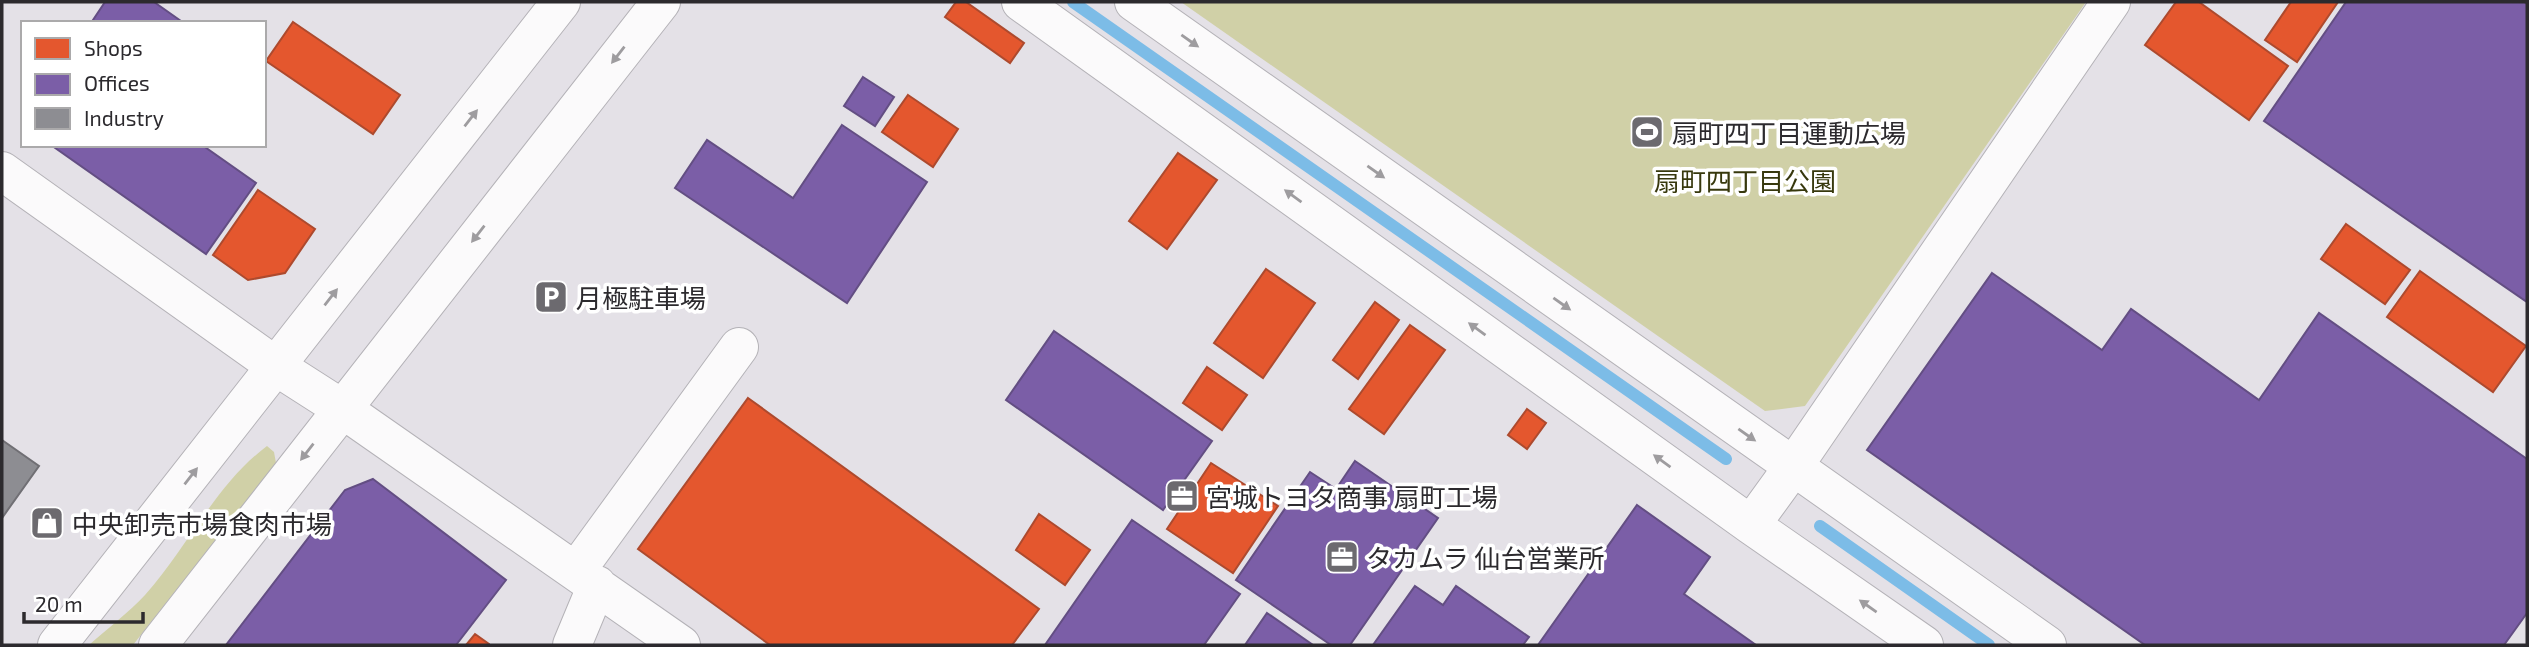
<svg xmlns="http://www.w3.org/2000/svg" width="2529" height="647" font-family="'Exo 2','Noto Sans JP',sans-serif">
<rect width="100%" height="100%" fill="#e4e1e7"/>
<!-- green -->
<path fill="#d0d0a7" d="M1181,2h905l-281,404 -40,5z
M267,446l7,6 2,11 -143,182h-44c18,-16 39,-32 56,-50 42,-47 71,-111 122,-149z"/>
<!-- shops -->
<path fill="#e4572e" stroke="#ad4a2e" stroke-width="2" d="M956,2h10l58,41 -14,20 -65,-46z
M2176,2h23l89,64 -39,54 -104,-75z
M2291,2h47l-41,60 -32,-22z
M293,22l107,73 -27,39 -107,-73z
M908,95l50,34 -25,38 -51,-35z
M1178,153l39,27 -50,69 -38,-28z
M258,190l57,39 -30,44 -37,7 -35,-25z
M2346,224l64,46 -25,34 -64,-45z
M1266,269l49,34 -52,75 -49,-35z
M2420,271l106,75 -33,46 -106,-75z
M1375,302l24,18 -41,59 -25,-19z
M1410,325l35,25 -61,84 -35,-25z
M1207,367l40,28 -25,35 -39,-27z
M748,398l291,211 -27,36h-242l-132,-96z
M1527,409l19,14 -19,26 -19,-14z
M1211,463l67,43 -45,67 -66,-44z
M1039,514l51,36 -25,35 -49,-35z
M475,634l14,10v1h-23z"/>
<!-- offices -->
<path fill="#7b5ea7" stroke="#634e83" stroke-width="2" d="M105,2h49l27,19 -1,2h-89z
M2346,2h178l3,2v298l-263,-181z
M863,77l31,20 -19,29 -31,-20z
M842,125l85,57 -80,121 -172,-115 32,-48 86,58z
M51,145h151l54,38 -50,71z
M1992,273l110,77 29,-41 128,91 60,-87 208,146v154l-23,32h-359l-278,-195z
M1054,331l158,110 -49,69 -157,-110z
M1355,461l83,57 -88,127h-19l-95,-65 74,-108 26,17z
M373,479l133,101 -50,65h-230l119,-155z
M1637,505l73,52 -26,37 72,51h-218z
M1132,520l108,74 -36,51h-159z
M1415,586l28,19 13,-19 73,51 -6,8h-150z
M1267,613l46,32h-68z"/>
<!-- industry -->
<path fill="#8d8d92" stroke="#706f74" stroke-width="2" d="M2,440l37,26 -37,52z"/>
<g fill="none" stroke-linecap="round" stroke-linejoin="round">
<!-- stream -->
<path stroke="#7cbce7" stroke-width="12" d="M1073,2l653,457
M1820,526l169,119"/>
<defs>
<path id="minor" d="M1021,2l730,523 173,120
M1134,2l913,643
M2,171l275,196 64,41 340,237
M1751,525l42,-58 318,-465
M576,571l163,-224
M57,645l504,-643
M158,645l503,-643
M572,645l25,-60"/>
</defs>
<!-- minor casing -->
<use href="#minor" stroke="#b4b2b7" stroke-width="40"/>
<!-- minor -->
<use href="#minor" stroke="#fbfafb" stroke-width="38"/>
</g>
<!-- one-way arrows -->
<defs><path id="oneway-solid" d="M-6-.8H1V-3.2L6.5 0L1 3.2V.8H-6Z" transform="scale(1.75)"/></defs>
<g fill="#9e9c9f">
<use href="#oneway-solid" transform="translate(1190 41) rotate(35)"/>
<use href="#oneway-solid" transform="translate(618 55) rotate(128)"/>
<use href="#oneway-solid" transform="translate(471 118) rotate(-52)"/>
<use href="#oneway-solid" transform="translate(1376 172) rotate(35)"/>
<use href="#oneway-solid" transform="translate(1293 196) rotate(-144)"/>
<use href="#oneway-solid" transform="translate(478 234) rotate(128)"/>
<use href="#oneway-solid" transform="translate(331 297) rotate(-52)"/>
<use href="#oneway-solid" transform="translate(1562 304) rotate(35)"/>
<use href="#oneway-solid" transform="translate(1477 329) rotate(-144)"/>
<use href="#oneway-solid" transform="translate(1747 435) rotate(35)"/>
<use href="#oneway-solid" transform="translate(307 452) rotate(128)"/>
<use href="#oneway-solid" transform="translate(1662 461) rotate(-144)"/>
<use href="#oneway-solid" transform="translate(191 476) rotate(-52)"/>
<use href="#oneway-solid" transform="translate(1868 606) rotate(-145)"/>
</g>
<!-- icons -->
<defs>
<symbol id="stadium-square" viewBox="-11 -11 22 22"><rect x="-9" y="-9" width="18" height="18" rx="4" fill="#6c6a6f" stroke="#fff"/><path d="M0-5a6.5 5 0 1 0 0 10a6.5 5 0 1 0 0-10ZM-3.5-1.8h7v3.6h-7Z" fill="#fff"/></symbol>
<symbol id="parking-square" viewBox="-11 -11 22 22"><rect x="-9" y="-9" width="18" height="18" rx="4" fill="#6c6a6f" stroke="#fff"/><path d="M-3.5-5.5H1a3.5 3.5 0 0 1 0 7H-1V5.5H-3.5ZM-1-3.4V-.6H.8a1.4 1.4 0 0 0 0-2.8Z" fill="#fff"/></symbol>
<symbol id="office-square" viewBox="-11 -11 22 22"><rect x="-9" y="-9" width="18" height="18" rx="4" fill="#6c6a6f" stroke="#fff"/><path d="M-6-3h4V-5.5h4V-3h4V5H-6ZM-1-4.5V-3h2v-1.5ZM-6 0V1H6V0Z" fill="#fff"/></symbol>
<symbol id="shop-square" viewBox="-11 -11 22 22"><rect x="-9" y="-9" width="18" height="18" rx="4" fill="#6c6a6f" stroke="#fff"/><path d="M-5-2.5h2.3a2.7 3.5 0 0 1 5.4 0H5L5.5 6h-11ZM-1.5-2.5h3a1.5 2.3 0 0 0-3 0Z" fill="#fff"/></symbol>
</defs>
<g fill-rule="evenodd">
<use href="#stadium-square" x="1628" y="113" width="38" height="38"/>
<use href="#parking-square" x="532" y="278" width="38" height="38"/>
<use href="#office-square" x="1163" y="477" width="38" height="38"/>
<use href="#shop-square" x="28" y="504" width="38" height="38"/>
<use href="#office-square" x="1323" y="538" width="38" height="38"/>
</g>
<g text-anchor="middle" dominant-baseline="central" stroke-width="7" stroke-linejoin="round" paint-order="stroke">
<!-- poi labels -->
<g font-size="26" fill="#2c2a2e" stroke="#fff" text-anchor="start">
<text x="1672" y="132">扇町四丁目運動広場</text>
<text x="576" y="297">月極駐車場</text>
<text x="1206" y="496">宮城トヨタ商事 扇町工場</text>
<text x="72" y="523">中央卸売市場食肉市場</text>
<text x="1366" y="557">タカムラ 仙台営業所</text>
</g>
<!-- park labels -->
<g font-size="26" fill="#37380d" stroke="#fff">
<text x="1745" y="180">扇町四丁目公園</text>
</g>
</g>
<!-- border -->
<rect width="2529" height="647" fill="none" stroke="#2c2a2e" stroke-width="7"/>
<!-- legend -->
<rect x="21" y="21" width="245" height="126" fill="#ffffff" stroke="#abaaab" stroke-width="2"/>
<rect x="35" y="38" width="35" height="21" fill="#e4572e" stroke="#abaaab" stroke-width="2"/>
<text x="84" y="56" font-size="21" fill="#2c2a2e">Shops</text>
<rect x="35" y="74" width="35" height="21" fill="#7b5ea7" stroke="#abaaab" stroke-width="2"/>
<text x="84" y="91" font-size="21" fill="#2c2a2e">Offices</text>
<rect x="35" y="108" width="35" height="21" fill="#8d8d92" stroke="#abaaab" stroke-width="2"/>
<text x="84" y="126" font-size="21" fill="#2c2a2e">Industry</text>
<!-- scale -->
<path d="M24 612v10h119v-10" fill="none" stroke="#2c2a2e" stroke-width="3.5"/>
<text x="35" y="612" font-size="21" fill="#2c2a2e" stroke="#ffffff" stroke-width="5" paint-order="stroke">20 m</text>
</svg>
